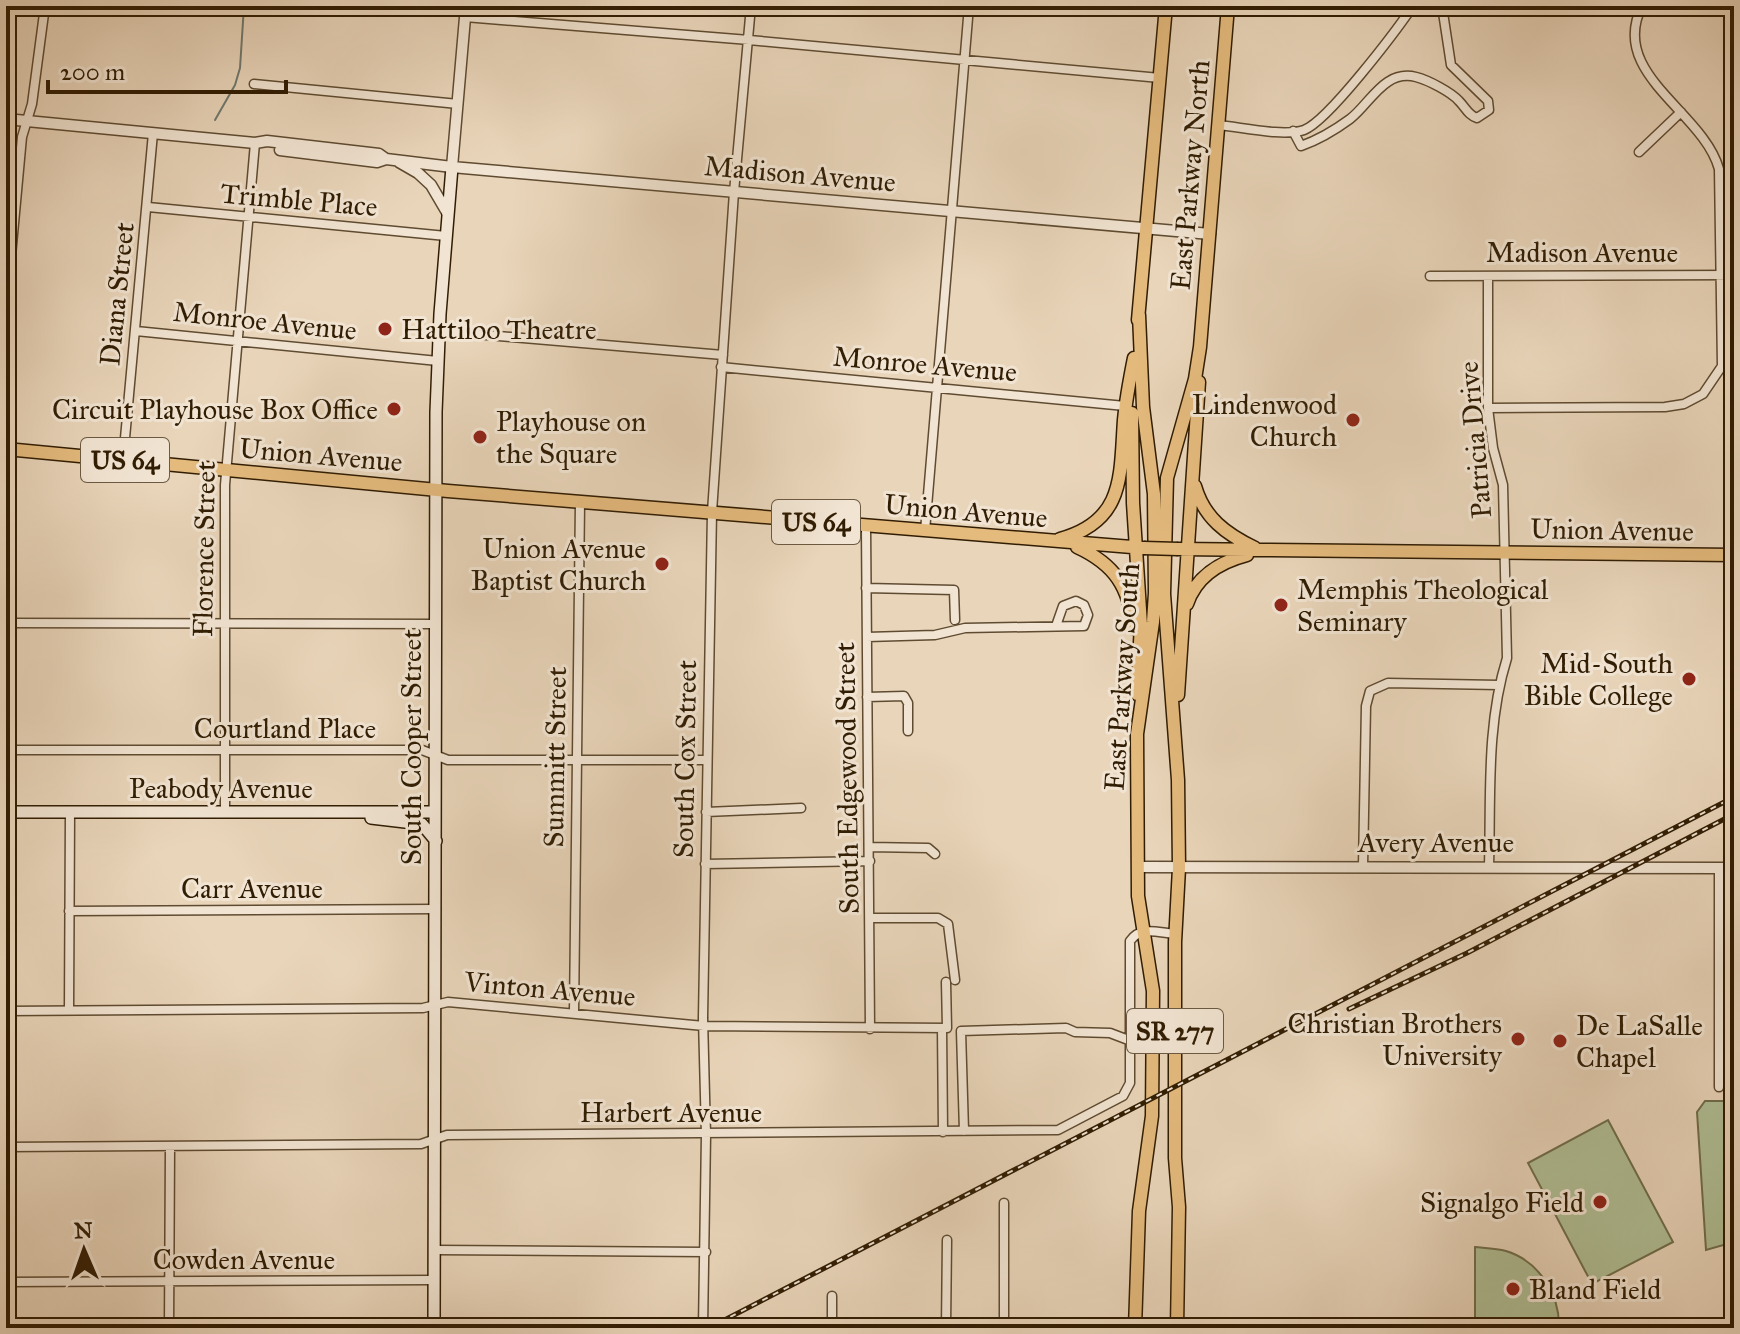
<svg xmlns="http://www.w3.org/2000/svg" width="1740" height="1334" font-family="'IM FELL Great Primer',serif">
<rect width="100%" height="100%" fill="#e9d5ba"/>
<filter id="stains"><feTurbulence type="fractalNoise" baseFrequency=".0025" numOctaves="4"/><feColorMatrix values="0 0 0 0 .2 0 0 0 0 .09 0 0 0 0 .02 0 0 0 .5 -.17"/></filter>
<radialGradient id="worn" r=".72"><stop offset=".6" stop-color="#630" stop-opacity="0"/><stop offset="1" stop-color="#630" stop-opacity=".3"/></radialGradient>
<!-- green -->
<path fill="#b0be95" stroke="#706e4c" stroke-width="2" d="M1705,1101h29v141l-28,8 -9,-138z
M1608,1120l65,122 -81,42 -64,-121z
M1475,1247c10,1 21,1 31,4 33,10 54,44 53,77h-82l-2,-3z"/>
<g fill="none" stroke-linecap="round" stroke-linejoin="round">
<!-- stream -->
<path stroke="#707970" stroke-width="2" d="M215,120l20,-35 5,-17 4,-62"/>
<defs>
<path id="minor" d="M465,17l284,23 411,38
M254,84l204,20
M1218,125c23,2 65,12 86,5 24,-9 92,-99 109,-124
M1293,131l8,15c17,-6 34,-16 49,-27 20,-15 34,-50 66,-42 12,3 35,15 43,24 7,7 9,14 18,17l12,-8 -1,-9 -37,-36 -9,-59
M1639,152l42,-40
M148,207l298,29
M1430,276l304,-1
M1488,276v132l5,40 10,37 4,173c-21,67 -16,139 -18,208
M6,310l16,-173 10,-33 13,-98
M136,331l302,30
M439,331l284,24
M721,367l404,39
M1488,408l177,-1 19,-3 19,-10 19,-28 -3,-197c-16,-58 -111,-95 -77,-163
M123,460l30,-327
M866,527l4,502
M925,531l44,-525
M866,588l88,2 1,30
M6,623l429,1
M867,637l68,-2 30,-7 119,-2 4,-11 -4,-10 -8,-4 -13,5 -7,20
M867,697l37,-1 4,7v28
M6,750h416l26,10h258
M225,812v-327l30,-342
M706,812l95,-4
M869,847l59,1 7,6
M705,864l165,-3
M1363,866l3,-160 4,-15 18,-8 111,2
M69,911l367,-2
M871,918h67l10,6 7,56
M69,1010l1,-197
M6,1011l417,-3 25,-6 256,24 243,2 -1,-46
M574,1013l6,-511
M942,1028l1,104
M1719,1087v-219
M964,1131l-3,-100 105,-3 9,4 35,1 21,8
M6,1147l415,-3 26,-9 611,-5 65,-34 7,-13v-142c11,-16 28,-8 46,-7
M435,1250l271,2
M6,1282l429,-2
M169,1328l1,-181
M703,1328l3,-193 -3,-117 9,-506 22,-320 17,-186
M832,1328v-32
M946,1328l1,-88
M1004,1328v-125"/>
<path id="tertiary" d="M6,119l249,24 12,-2 112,13 7,5 66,8 758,67
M280,150l97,12 9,-3
M399,162l19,11 13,12 17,29
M452,167l14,-161
M1139,867l595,1"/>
<path id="secondary" d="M1728,6l6,2
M6,812h429
M371,818l51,6 14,17
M434,1328l2,-916 4,-98 12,-147"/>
<path id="primary" d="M1138,320l28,-314
M1132,413l1,90 8,122 -4,69
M6,449l442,42 696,57
M1195,486c9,32 31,48 60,62
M1060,539c65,-18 60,-63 64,-119 2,-21 6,-42 10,-62
M1077,547c37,17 53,40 56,81
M1178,549l556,6
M1187,604c9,-27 33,-42 60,-49
M1178,695l21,-313
M1135,1328l4,-117 13,-95 1,-125 -15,-95 -1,-162 16,-112 2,-29 -1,-99 -11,-87 -4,-92
M1177,1328l2,-121 -4,-49v-216l4,-74 -1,-88 -14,-186 3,-116 28,-99 5,-32 28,-341"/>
</defs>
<!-- minor casing -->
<use href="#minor" stroke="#5f4b31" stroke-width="11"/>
<!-- tertiary casing -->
<use href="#tertiary" stroke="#5f4b31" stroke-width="13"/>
<!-- secondary casing -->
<use href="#secondary" stroke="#311d03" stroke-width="14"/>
<!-- primary casing -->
<use href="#primary" stroke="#311d03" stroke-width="15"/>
<!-- minor -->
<use href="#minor" stroke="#f1e4d2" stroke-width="8"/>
<!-- tertiary -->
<use href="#tertiary" stroke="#f1e4d2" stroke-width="10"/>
<!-- secondary -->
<use href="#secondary" stroke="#f1e4d2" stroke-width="11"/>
<!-- primary -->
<use href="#primary" stroke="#e4ba7d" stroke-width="12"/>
<defs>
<path id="rail" d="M1349,1009l118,-56 267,-139
M709,1328l1025,-531"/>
</defs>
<!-- rail casing -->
<use href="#rail" stroke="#311d03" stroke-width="5"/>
<!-- rail -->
<use href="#rail" stroke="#f1e4d2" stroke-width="2" stroke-dasharray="6" stroke-linecap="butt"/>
<defs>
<path id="primary-bridge" d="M1144,548l34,1"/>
</defs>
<!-- primary-bridge casing -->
<use href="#primary-bridge" stroke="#311d03" stroke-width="15" stroke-linecap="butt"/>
<!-- primary-bridge -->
<use href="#primary-bridge" stroke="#e4ba7d" stroke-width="12"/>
</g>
<!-- markers -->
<g fill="#8f2418" stroke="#f1e4d2" stroke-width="3">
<circle cx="385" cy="329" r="8"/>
<circle cx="394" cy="409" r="8"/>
<circle cx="1353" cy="420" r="8"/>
<circle cx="480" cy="437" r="8"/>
<circle cx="662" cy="564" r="8"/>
<circle cx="1281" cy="605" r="8"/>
<circle cx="1689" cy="679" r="8"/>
<circle cx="1518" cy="1039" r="8"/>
<circle cx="1560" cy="1041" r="8"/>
<circle cx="1600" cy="1202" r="8"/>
<circle cx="1513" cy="1289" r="8"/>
</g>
<g text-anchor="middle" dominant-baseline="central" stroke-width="6" stroke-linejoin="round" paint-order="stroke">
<!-- shield labels -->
<g fill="#f1e4d2" stroke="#6b5941" stroke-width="2">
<rect x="81" y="438" width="88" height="44" rx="6"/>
<rect x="772" y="500" width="88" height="44" rx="6"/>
<rect x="1127" y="1009" width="96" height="44" rx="6"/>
</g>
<g font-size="26" font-weight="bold" fill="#311d03">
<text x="125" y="460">US 64</text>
<text x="816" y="522">US 64</text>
<text x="1175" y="1031">SR 277</text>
</g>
<!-- street labels -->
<g font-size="28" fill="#311d03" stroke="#f1e4d2">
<text transform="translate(800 174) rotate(5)">Madison Avenue</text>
<text transform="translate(1190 175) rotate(-85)">East Parkway North</text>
<text transform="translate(299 200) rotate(5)">Trimble Place</text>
<text x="1582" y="252">Madison Avenue</text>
<text transform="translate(117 294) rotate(-84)">Diana Street</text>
<text transform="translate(265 321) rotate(6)">Monroe Avenue</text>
<text transform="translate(925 364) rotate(5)">Monroe Avenue</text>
<text transform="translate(1475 440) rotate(-95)">Patricia Drive</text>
<text transform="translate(321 455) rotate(5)">Union Avenue</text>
<text transform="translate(966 511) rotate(5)">Union Avenue</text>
<text transform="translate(1612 530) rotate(1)">Union Avenue</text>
<text transform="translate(204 549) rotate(-89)">Florence Street</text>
<text transform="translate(1122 677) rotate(-86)">East Parkway South</text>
<text x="285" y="728">Courtland Place</text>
<text transform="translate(411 747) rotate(-90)">South Cooper Street</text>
<text transform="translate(555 757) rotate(-89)">Summitt Street</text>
<text transform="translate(685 759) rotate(-89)">South Cox Street</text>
<text transform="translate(847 778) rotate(-91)">South Edgewood Street</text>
<text x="221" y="788">Peabody Avenue</text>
<text x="1436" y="842">Avery Avenue</text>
<text x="252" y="888">Carr Avenue</text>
<text transform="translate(550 989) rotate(5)">Vinton Avenue</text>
<text x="671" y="1112">Harbert Avenue</text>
<text x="244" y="1259">Cowden Avenue</text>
</g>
<!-- poi labels -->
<g font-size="28" fill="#311d03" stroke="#f1e4d2" text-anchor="end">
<text x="401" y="329" text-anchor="start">Hattiloo Theatre</text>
<text x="1337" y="404">Lindenwood<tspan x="1337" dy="32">Church</tspan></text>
<text x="378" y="409">Circuit Playhouse Box Office</text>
<text x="496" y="421" text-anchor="start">Playhouse on<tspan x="496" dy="32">the Square</tspan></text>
<text x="646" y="548">Union Avenue<tspan x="646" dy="32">Baptist Church</tspan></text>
<text x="1297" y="589" text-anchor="start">Memphis Theological<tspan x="1297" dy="32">Seminary</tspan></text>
<text x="1673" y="663">Mid-South<tspan x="1673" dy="32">Bible College</tspan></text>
<text x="1502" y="1023">Christian Brothers<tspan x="1502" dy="32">University</tspan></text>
<text x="1576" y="1025" text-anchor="start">De LaSalle<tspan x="1576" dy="32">Chapel</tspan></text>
<text x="1584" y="1202">Signalgo Field</text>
<text x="1529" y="1289" text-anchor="start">Bland Field</text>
</g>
</g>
<!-- margin -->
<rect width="1740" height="1334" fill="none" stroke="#e9d5ba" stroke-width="32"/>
<rect x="8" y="8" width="1724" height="1318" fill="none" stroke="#311d03" stroke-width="4"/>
<rect x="16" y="16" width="1708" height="1302" fill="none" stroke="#311d03" stroke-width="2"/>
<!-- north arrow -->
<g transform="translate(84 1250) rotate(358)" stroke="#f1e4d2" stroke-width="6" paint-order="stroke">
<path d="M0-6L14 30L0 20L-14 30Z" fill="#311d03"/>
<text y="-12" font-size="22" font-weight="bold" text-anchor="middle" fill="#311d03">N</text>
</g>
<!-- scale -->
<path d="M48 80v12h238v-12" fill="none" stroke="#311d03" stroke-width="4"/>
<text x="60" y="80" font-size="24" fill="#311d03" stroke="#f1e4d2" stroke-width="6" paint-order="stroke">200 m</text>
<rect width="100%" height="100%" filter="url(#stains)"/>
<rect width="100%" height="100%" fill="url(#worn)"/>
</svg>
